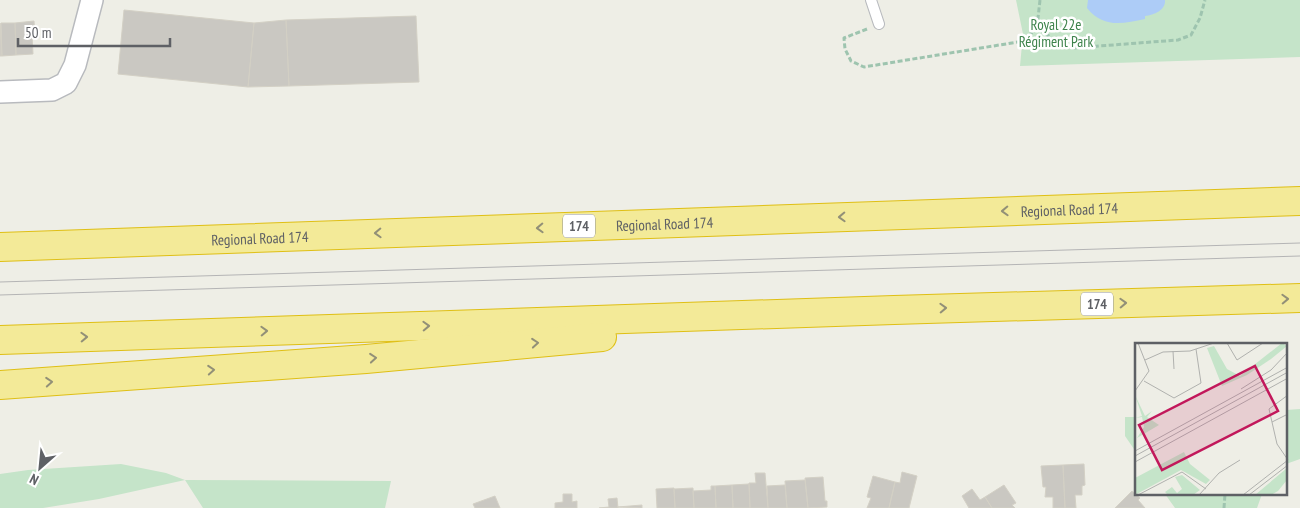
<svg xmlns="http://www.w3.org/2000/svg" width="1300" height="508" font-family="'PT Sans Narrow',sans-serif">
<rect width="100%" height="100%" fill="#eeeee6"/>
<!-- green -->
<path fill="#c5e4c9" d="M1016,0h284v57l-280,9 3,-32z
M1300,409v50l-14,5v-54z
M1125,417h11v35l-11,-16z
M121,464l45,9 19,7 206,1 -6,27h-182l-18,-28 -86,19 -56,9h-43v-34l28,-4z
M1165,494h97l-5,14h-82z"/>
<!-- water -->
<path fill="#adccf7" d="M1088,0h77c1,10 -11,15 -20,16v3c-23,5 -42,9 -58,-11z"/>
<!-- building -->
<path fill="#cac8c2" stroke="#d3d0c5" d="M124,10l130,13 -6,64 -130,-13z
M416,16l3,66 -130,4 -3,-66z
M286,20l3,66 -41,1 6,-64z
M34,21l1,13h-3l1,20 -17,1 -1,-32z
M0,23l2,33h-2z
M1,23h14l1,32 -14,1z
M1084,464l1,21 -3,1v9h-7l1,13h-11l-2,-43z
M1063,465l2,43h-12v-11h-8l1,-10h-3l-2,-21z
M902,472l15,4 -8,32h-20l6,-26 5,1z
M755,473h10l3,35h-18l-1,-25h7z
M873,476l22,6 -6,26h-22l4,-10 -4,-1z
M823,477l2,24h2v6l-19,1 -3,-30z
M805,480l3,28h-21l-2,-27z
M749,484l1,24h-17l-1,-23z
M732,485l1,23h-17l-1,-22z
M785,485l2,23h-19l-1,-22z
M1004,485l12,18 -4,2 3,3h-23l-7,-11z
M711,486h4l1,22h-22l-1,-17 18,-1z
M674,488l1,20h-18l-1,-19z
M693,488l1,20h-19l-1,-19z
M972,489l8,11 5,-3 7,11h-23l-7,-12z
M1132,491l8,7 -2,2 7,8h-30z
M563,494h9v8l5,-1v7h-22v-5l8,-1z
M495,496l5,12h-25l-2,-4z
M617,498l1,10h-19l10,-1 -1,-8z
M642,505v3l-24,-1z"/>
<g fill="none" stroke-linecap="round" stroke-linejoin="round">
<defs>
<path id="service" d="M871,0l8,24"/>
<path id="minor" d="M0,92l52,-2 14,-7 9,-18 17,-65"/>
<g id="motorway">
<path id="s1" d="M0,247l1300,-46"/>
<path d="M0,340l894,-30 406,-12"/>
<path d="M0,385l366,-26 236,-22"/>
</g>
</defs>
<!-- service casing -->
<use href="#service" stroke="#b8babe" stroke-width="12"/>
<!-- minor casing -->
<use href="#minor" stroke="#b8babe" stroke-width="24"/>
<!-- motorway casing -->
<use href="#motorway" stroke="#dfbf15" stroke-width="30"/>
<!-- path -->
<path stroke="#9ec4af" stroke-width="3" stroke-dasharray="5 2.5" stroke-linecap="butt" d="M1040,0l-3,27 17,13 19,8 105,-8 13,-5 9,-17 5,-18
M867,29l-23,9 1,11 6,12 13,6 160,-26 13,-14
M1224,508l1,-14"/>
<!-- service -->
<use href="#service" stroke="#fff" stroke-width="10"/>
<!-- minor -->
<use href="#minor" stroke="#fff" stroke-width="21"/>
<!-- motorway -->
<use href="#motorway" stroke="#f3ea98" stroke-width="28"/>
<!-- tram -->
<path stroke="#b4b4b5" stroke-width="1" d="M0,282l1300,-39
M0,295l1300,-39"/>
</g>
<!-- one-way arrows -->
<defs><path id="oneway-chevron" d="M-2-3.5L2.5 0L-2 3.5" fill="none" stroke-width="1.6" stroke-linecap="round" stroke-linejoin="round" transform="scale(1.25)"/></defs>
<g stroke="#929077">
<use href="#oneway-chevron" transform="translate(1005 211) rotate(178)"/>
<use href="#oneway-chevron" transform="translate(842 217) rotate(178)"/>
<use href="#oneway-chevron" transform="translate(540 228) rotate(178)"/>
<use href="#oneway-chevron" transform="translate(378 233) rotate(178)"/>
<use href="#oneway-chevron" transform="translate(1285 299) rotate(-2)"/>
<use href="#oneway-chevron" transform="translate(1123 303) rotate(-2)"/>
<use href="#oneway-chevron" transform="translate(943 308) rotate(-2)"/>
<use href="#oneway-chevron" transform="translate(426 326) rotate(-2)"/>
<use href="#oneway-chevron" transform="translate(264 331) rotate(-2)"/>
<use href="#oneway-chevron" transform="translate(84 337) rotate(-2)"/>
<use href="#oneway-chevron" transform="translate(535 343) rotate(-5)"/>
<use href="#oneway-chevron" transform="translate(373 358) rotate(-5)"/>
<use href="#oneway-chevron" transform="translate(211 370) rotate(-4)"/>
<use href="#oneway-chevron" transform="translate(49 382) rotate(-4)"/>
</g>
<g text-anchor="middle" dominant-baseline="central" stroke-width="5" stroke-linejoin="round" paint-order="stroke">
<!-- shield labels -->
<g fill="#fff" stroke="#8e9093" stroke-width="1">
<rect x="563" y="214.5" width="32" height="23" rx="4"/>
<rect x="1081" y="292.5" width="32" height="23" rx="4"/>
</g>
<g font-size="14" font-weight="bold" fill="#5e6065">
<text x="579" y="226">174</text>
<text x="1097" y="304">174</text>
</g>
<!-- park labels -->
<g font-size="15" fill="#3e834c" stroke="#fff">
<text x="1056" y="24">Royal 22e<tspan x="1056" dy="17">Régiment Park</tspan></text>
</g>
<!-- street labels -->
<g font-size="15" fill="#5e6065" stroke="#fff">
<text stroke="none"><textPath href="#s1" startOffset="1070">Regional Road 174</textPath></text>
<text stroke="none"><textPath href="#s1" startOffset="665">Regional Road 174</textPath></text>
<text stroke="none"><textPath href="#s1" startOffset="260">Regional Road 174</textPath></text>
</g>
</g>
<!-- overview -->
<g transform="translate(1135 343)">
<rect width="152" height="152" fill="#eeeee6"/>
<path d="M147,0l5,3 -16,13 -24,16 -25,11 -15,-38 7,-2 13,23 13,7zM0,52l10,21 7,-5 -5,6 12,8 -22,13 7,-11 -2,-10 -7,1 7,-2zM49,109l6,12 20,16 -4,4 -25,-14 -46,25v-17zM152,125v12l-9,11 -7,4h-16zM47,132l18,15 -7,5h-25l-3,-3 7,-5 5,6 5,-4 -7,-12z" fill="#c5e4c9"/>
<path fill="none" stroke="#b0b1ae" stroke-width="1" d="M92,0l10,17 26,-17M38,8l1,18M10,17l18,-8 27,-1 24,-8M9,38l30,17 27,-15 -5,-34M106,46l30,-19 17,-18M0,48l14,-20 -11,-28M153,52l-19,14 8,35 11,16M137,79l16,-8M0,108l153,-84M0,113l153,-84M0,119l153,-84M3,152l44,-23 24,17M64,152l20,-22 21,-13M108,152l45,-35M114,152l39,-30"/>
<path fill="#c2185b" fill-opacity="0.15" stroke="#c2185b" stroke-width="2.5" d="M120,23l23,45 -116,59 -23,-45z"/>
<rect width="152" height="152" fill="none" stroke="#5e6065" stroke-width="2.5"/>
</g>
<!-- north arrow -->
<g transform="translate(40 468) rotate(207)" stroke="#ffffff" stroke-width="4" paint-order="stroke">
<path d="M0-4L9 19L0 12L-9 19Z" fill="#5e6065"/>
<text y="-8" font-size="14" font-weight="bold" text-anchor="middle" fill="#5e6065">N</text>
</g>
<!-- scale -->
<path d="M18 38v8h152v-8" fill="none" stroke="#5e6065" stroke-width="2.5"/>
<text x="25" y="38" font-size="15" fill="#5e6065" stroke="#ffffff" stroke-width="4" paint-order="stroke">50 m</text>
</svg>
